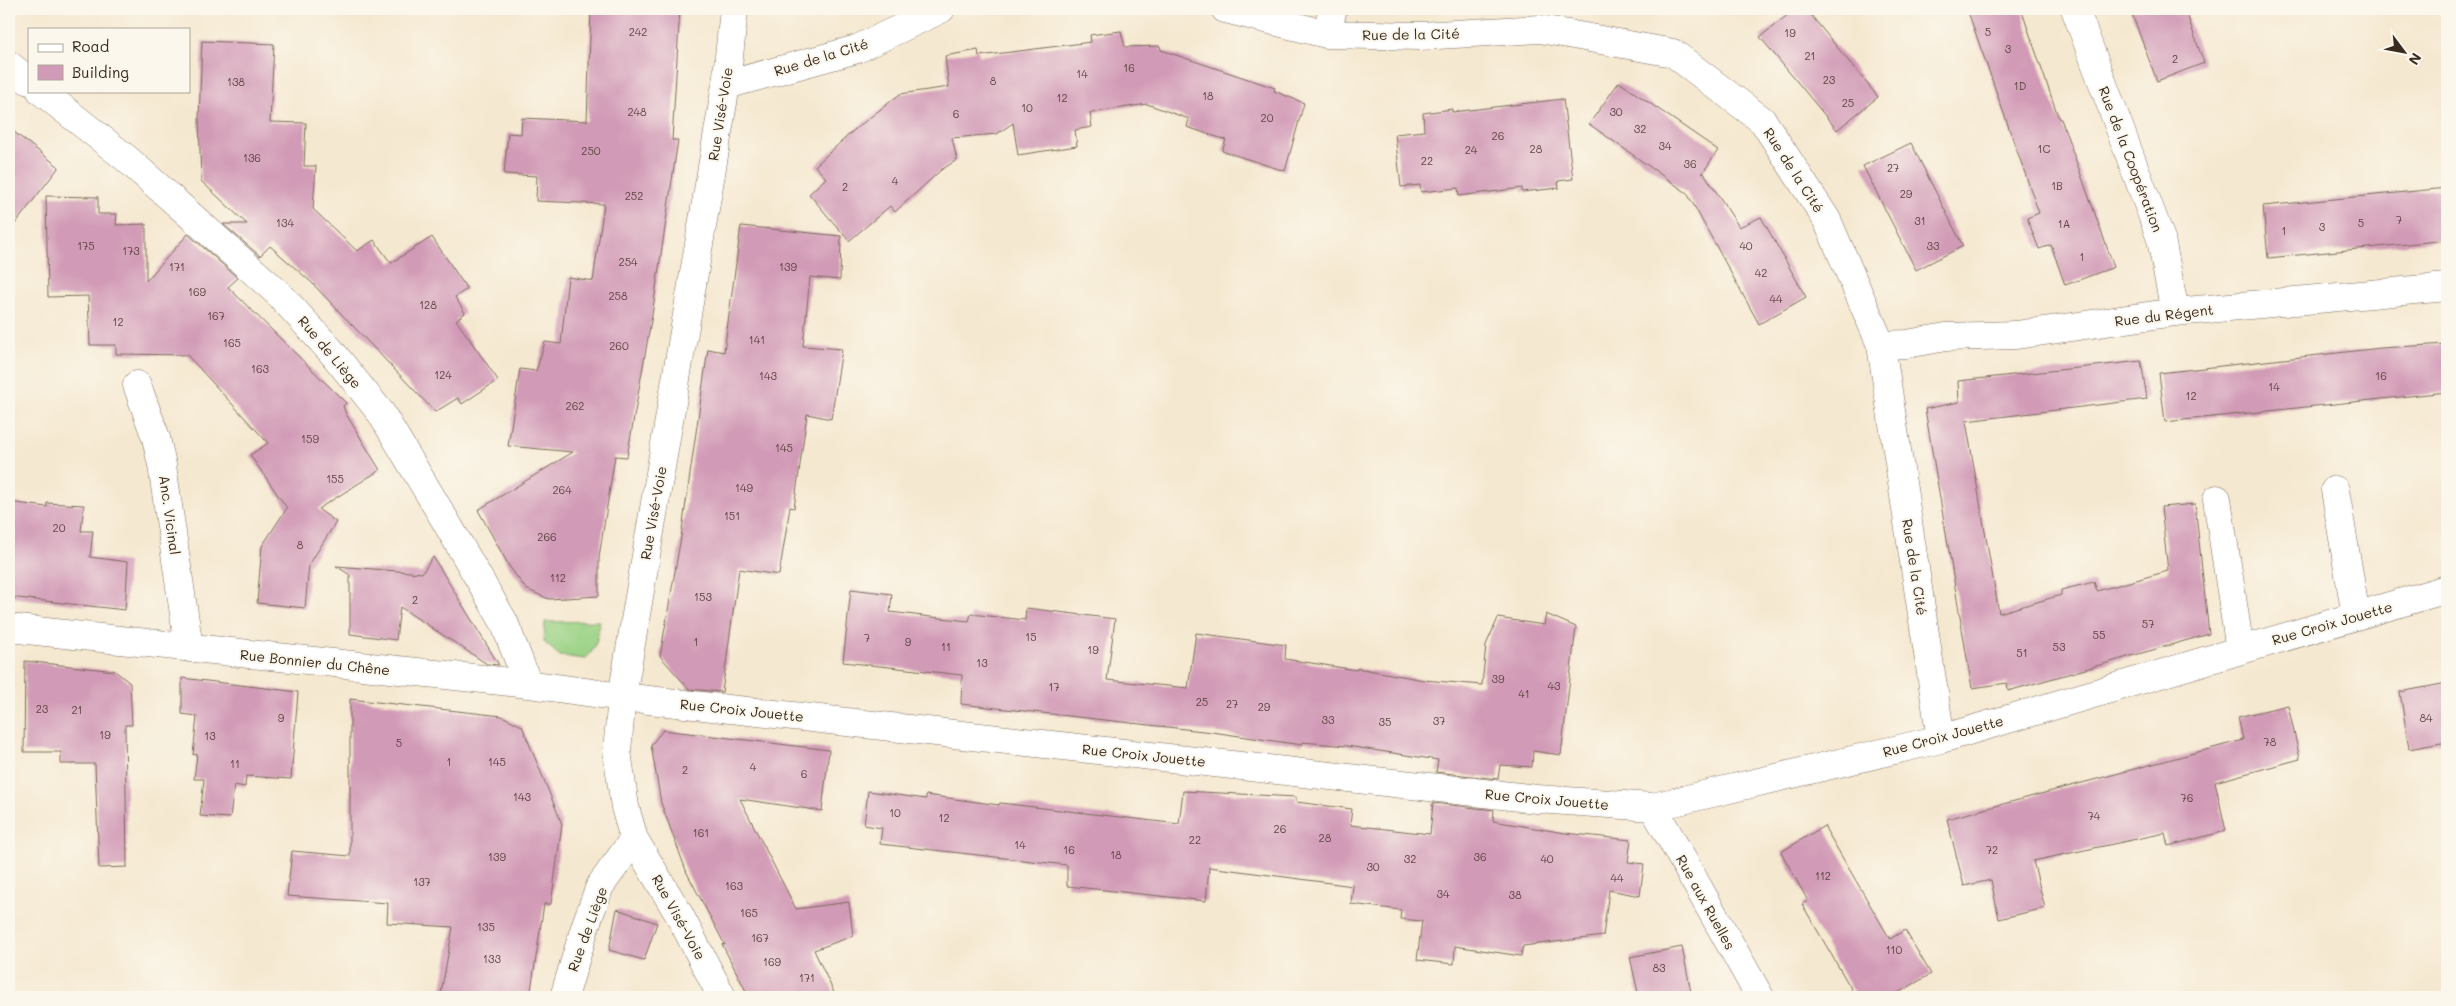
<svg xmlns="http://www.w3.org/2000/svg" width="2456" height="1006" font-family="Mali,sans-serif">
<rect width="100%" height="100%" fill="#fbf7ec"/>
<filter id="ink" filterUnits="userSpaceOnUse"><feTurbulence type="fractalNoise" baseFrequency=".02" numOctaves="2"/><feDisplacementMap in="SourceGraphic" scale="10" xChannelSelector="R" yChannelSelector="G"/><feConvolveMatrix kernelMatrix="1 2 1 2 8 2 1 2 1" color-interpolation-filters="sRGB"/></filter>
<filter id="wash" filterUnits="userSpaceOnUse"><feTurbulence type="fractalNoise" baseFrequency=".0096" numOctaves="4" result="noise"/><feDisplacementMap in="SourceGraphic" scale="20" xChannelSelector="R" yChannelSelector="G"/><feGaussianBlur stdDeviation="1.12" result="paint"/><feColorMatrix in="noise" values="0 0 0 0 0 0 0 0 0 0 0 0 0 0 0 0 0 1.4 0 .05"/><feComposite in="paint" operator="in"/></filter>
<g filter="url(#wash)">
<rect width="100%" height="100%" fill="#f5e8d0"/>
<!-- green -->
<path fill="#9ad284" stroke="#6a7e51" d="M599,621c-1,17 -2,27 -14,38l-25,-3 -16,-14 1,-20z"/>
<g id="blocks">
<!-- building -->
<path fill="#d19ab6" d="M591,9h89l-8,131h6l-26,175 -25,142 -12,-1 -16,101v39l-50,3 -23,-10 -17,-23 -31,-56 95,-58 -65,-6 12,-77 16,2 9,-29 16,2 7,-67 25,4 11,-77 -68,-3 1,-25 -33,-2 4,-41 13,1 1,-16 65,3z
M1795,9h11l72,88 -41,33 -77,-93z
M1967,9h54l38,110h2l53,148 -49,18 -14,-40 -12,4 -12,-31 12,-5z
M2130,9h55l19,54 -47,18z
M1121,31l4,16 35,-1 1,4 114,38 -1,3 30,12 -19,68 -63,-20 4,-11 -39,-13 2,-8 -42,-15 -57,9 2,14 -17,3 2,16 -59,9 -5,-32 -16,11 -45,4 5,22 -16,10 -46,42 -5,-6 -41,35 -40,-47 17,-16 -11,-12 39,-36 46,-36 49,-7 -4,-31 33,-6 1,6 112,-14 -1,-7z
M202,41l72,3 -4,78 36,1 -2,43h12l-3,43 44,42 17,-11 17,23 41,-26 35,52 -12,8 10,16 -9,7 42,60 -36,24 -4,-6 -23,14 -124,-130 -41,-36 -10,10 -37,-32h24l-46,-43 -2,-62z
M1619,82l99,68 -16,24 2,-1 35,54 22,-10 45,80 -47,27 -72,-131 -98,-69z
M1563,99l10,80 -15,2 1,7 -37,4v-4l-63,8 -1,-8 -37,4 -1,-7 -19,2 -6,-53 29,-3 -1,-18 29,-4v3z
M9,128l50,39 -50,65z
M1911,143l52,103 -47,24 -53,-104z
M2447,188v52l-179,18 -5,-52z
M46,196l52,1v17h19l-1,11 30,-1v57l42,-47 50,44 -10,9 118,116 -3,3 3,8 34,56 -62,39 18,13 -27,43 -4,43 -48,-5 5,-57 25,-38 -37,-53 18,-12 -81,-88 -71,-1v-9h-26l-2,-49 -40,1z
M741,226l100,10 -1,44 -30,-3 -7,69 39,3 -11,70 -24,-5 -13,94 -4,-1 -11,68 -40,-6 -17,123 -33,-3 -29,-33 21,-119 27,-188 16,3z
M2447,344v48l-282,30 -6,-49 222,-25z
M2141,361l6,38 -181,22 33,192 62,-18v-5l33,-8 3,9 71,-20 -7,-64 34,-3 14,130 -201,57 -1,-8 -35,5 -47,-279 34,-7 -1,-21z
M9,502l38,5v-4l37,2 -3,26h12l-3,26 38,5 -3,48 -116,-13z
M433,557l13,21 53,87 -12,-1 -87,-57 -4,33 -46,-6v-59l-14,-9 86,7z
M851,589l41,5 -2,18 41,5 38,4 2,-7 54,6 1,-12 89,11 -8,61 81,8 8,-55 90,12 -1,14 72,11v-2l67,12 58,5 4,-40 12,-27 46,7 2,-11 30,13 -15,128 -28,-4 -1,16 -32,-2 -2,14 -62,-7 2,-12 -91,-14 -44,-4 -1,3 -90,-13 -251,-28 1,-29 -119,-13z
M25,661l90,10 15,12 2,42h-7l2,142 -28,1 -4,-104h-34v-12h-37z
M182,678l116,14 -7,87 -45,-3 -1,11 -11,-2 -4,33 -30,-2 4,-37h-10l3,-25 -4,1 4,-39 -15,-2z
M2447,683v59l-38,7 -9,-57z
M350,699l152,17 20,10 40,98 -11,80h-7l-14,93h-62l-27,-4 12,-66 -66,-4 1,-20 -101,-7 5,-45 58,5z
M2288,705l12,54 -85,23 11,49 -58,15 -3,-13 -132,28 12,47 -46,11 -8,-39 -27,6 -17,-67 296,-79 -5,-23z
M663,730l166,20 -7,61 -82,-12 56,110 53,-7 4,34 -39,14 22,47h-87l-27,-53 3,1 -38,-72 -26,-70 -10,-58z
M868,791l58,8v-4l73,10 1,-2 179,21 4,-33 113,6v5l56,7 -2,16 80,9 3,-31 61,7 -1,11 72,12 66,7 -3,22 16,2 -4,32 -31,-6 -6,46 -80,10 -2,10 -66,-10 -1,18 -37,-4 5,-39 -22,-2 1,-9 -50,-6 2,-18 -144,-19 -3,34 -139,-15v-21l-187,-21 2,-16 -18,-3z
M1824,826l66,113 15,-9 26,44 -40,23h-35l-54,-93 6,-3 -27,-49z
M617,909l40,14 -13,37 -35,-10z
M1682,947l10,50h-53l-9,-40z"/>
</g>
</g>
<g filter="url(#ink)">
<use href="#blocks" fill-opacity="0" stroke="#7c6c5c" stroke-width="1"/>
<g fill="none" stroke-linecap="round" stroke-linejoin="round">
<defs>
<path id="minor" d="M1225,9l101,25 94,2 120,-7 133,24 90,68 64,99 54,125 60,394
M2075,9l86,230 14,73
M1326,34l7,-25
M9,65l20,16
M726,85l131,-36 84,-40
M41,91l86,68 152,135 52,57 50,62 64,107 59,102 24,62
M1881,345l26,-1 39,-7 70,-2 159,-23 272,-25
M137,385l19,53 6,27 27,183
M2335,490l21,126
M2217,499l23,151
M9,628l519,56 94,13 915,102 116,8 288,-68 506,-150
M1653,807l107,190
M564,997l22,-73 14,-38 34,-47
M722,997l-42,-81 -46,-77 -9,-32 -8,-56 5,-54 104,-612 8,-76"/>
</defs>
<!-- minor casing -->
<use href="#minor" stroke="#7c6c5c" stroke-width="29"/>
<!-- minor -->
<use href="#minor" stroke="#fff" stroke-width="28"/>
</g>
</g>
<g text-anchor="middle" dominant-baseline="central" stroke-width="4" stroke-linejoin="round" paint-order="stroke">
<!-- number labels -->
<g font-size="11" fill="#604644">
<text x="638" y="31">242</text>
<text x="1988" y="31">5</text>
<text x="1790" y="32">19</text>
<text x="2008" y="48">3</text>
<text x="1810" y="55">21</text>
<text x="2175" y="58">2</text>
<text x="1129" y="67">16</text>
<text x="1082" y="73">14</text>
<text x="1829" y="79">23</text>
<text x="993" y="80">8</text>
<text x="236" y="81">138</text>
<text x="2020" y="85">1D</text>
<text x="1208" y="95">18</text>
<text x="1062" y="97">12</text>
<text x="1848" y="102">25</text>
<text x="1027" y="107">10</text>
<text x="637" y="111">248</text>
<text x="1616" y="111">30</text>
<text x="956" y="113">6</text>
<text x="1267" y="117">20</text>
<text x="1640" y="128">32</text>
<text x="1498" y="135">26</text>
<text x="1665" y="145">34</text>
<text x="1536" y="148">28</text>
<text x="2044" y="148">1C</text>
<text x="1471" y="149">24</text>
<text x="591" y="150">250</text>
<text x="252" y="157">136</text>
<text x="1427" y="160">22</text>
<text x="1690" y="163">36</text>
<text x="1893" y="167">27</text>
<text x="895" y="180">4</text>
<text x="2057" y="185">1B</text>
<text x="845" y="186">2</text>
<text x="1906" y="193">29</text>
<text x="634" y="195">252</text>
<text x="2399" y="219">7</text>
<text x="1920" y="220">31</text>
<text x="285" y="222">134</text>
<text x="2361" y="222">5</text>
<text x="2064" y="223">1A</text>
<text x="2322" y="226">3</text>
<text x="2284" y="230">1</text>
<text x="86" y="245">175</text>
<text x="1746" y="245">40</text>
<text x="1933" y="245">33</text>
<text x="131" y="250">173</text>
<text x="2082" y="256">1</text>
<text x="628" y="261">254</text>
<text x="177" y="266">171</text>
<text x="788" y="266">139</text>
<text x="1761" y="272">42</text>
<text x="197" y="291">169</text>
<text x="618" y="295">258</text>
<text x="1776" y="298">44</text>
<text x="428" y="304">128</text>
<text x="216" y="315">167</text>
<text x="118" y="321">12</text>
<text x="757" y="339">141</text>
<text x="232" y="342">165</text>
<text x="619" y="345">260</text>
<text x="260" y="368">163</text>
<text x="443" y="374">124</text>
<text x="768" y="375">143</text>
<text x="2381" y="375">16</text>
<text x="2274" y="386">14</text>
<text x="2191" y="395">12</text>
<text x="575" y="405">262</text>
<text x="310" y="438">159</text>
<text x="784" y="447">145</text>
<text x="335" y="478">155</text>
<text x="744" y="487">149</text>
<text x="562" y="489">264</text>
<text x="732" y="515">151</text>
<text x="59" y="527">20</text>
<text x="547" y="536">266</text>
<text x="300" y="544">8</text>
<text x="558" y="577">112</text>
<text x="703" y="596">153</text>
<text x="415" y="599">2</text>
<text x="2148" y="623">57</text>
<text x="2099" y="634">55</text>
<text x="1031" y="636">15</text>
<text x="867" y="637">7</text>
<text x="696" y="641">1</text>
<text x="908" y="641">9</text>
<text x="946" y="646">11</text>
<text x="2059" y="646">53</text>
<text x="1093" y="649">19</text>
<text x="2022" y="652">51</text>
<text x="982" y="662">13</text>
<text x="1498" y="678">39</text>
<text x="1554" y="685">43</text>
<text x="1054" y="686">17</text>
<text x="1524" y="693">41</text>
<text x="1202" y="701">25</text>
<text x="1232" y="703">27</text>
<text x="1264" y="706">29</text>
<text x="42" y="708">23</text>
<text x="77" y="709">21</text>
<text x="281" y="717">9</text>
<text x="2426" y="717">84</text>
<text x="1328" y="719">33</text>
<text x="1439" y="720">37</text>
<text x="1385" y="721">35</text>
<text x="105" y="734">19</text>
<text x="210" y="735">13</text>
<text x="2270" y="741">78</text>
<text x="399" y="742">5</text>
<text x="449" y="761">1</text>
<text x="497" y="761">145</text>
<text x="235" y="763">11</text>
<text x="753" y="766">4</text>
<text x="685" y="769">2</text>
<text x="804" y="773">6</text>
<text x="522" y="796">143</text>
<text x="2187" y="797">76</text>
<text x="895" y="812">10</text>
<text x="2094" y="815">74</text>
<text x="944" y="817">12</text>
<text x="1280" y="828">26</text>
<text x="701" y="832">161</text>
<text x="1325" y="837">28</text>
<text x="1195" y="839">22</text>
<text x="1020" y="844">14</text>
<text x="1069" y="849">16</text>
<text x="1992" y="849">72</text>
<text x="1116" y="854">18</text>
<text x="497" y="856">139</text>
<text x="1480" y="856">36</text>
<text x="1410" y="858">32</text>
<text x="1547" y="858">40</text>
<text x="1373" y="866">30</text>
<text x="1823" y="875">112</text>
<text x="1617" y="877">44</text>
<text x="422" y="881">137</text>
<text x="734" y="885">163</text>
<text x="1443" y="893">34</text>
<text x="1515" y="894">38</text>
<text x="749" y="912">165</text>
<text x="486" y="926">135</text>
<text x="760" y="937">167</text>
<text x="1894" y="949">110</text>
<text x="492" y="958">133</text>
<text x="772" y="961">169</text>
<text x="1659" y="967">83</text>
<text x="807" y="977">171</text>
</g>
<!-- street labels -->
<g font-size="14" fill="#3b2a1e" stroke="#fbf7ec">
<text transform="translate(1411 34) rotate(-1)">Rue de la Cité</text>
<text transform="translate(821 57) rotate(-17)">Rue de la Cité</text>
<text transform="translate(720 114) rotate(-81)">Rue Visé-Voie</text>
<text transform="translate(2131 159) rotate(69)">Rue de la Coopération</text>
<text transform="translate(1794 170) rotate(57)">Rue de la Cité</text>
<text transform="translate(2164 315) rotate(-7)">Rue du Régent</text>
<text transform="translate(330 352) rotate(50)">Rue de Liège</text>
<text transform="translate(653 513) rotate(-80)">Rue Visé-Voie</text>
<text transform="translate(170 515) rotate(82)">Anc. Vicinal</text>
<text transform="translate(1915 567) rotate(81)">Rue de la Cité</text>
<text transform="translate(2332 623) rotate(-16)">Rue Croix Jouette</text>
<text transform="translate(315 662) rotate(6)">Rue Bonnier du Chêne</text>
<text transform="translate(742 710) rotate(6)">Rue Croix Jouette</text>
<text transform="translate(1943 736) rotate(-15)">Rue Croix Jouette</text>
<text transform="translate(1144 755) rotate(6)">Rue Croix Jouette</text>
<text transform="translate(1547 799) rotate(5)">Rue Croix Jouette</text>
<text transform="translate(1706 902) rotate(61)">Rue aux Ruelles</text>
<text transform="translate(679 917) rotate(61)">Rue Visé-Voie</text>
<text transform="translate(587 929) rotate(-70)">Rue de Liège</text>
</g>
</g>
<!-- margin -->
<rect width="2456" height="1006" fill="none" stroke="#fbf7ec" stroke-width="30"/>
<!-- legend -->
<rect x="28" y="28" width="162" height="65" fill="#fbf7ec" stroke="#aea59a"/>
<rect x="38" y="44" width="25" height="8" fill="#ffffff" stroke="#aea59a"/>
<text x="72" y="52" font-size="15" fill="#3b2a1e">Road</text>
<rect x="38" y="65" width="25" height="15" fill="#d19ab6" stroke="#aea59a"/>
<text x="72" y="78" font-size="15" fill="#3b2a1e">Building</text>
<!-- north arrow -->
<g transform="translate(2404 52) rotate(122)" stroke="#fbf7ec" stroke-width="4" paint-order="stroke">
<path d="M0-4L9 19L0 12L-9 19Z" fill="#3b2a1e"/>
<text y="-8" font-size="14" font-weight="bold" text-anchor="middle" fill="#3b2a1e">N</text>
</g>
</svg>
